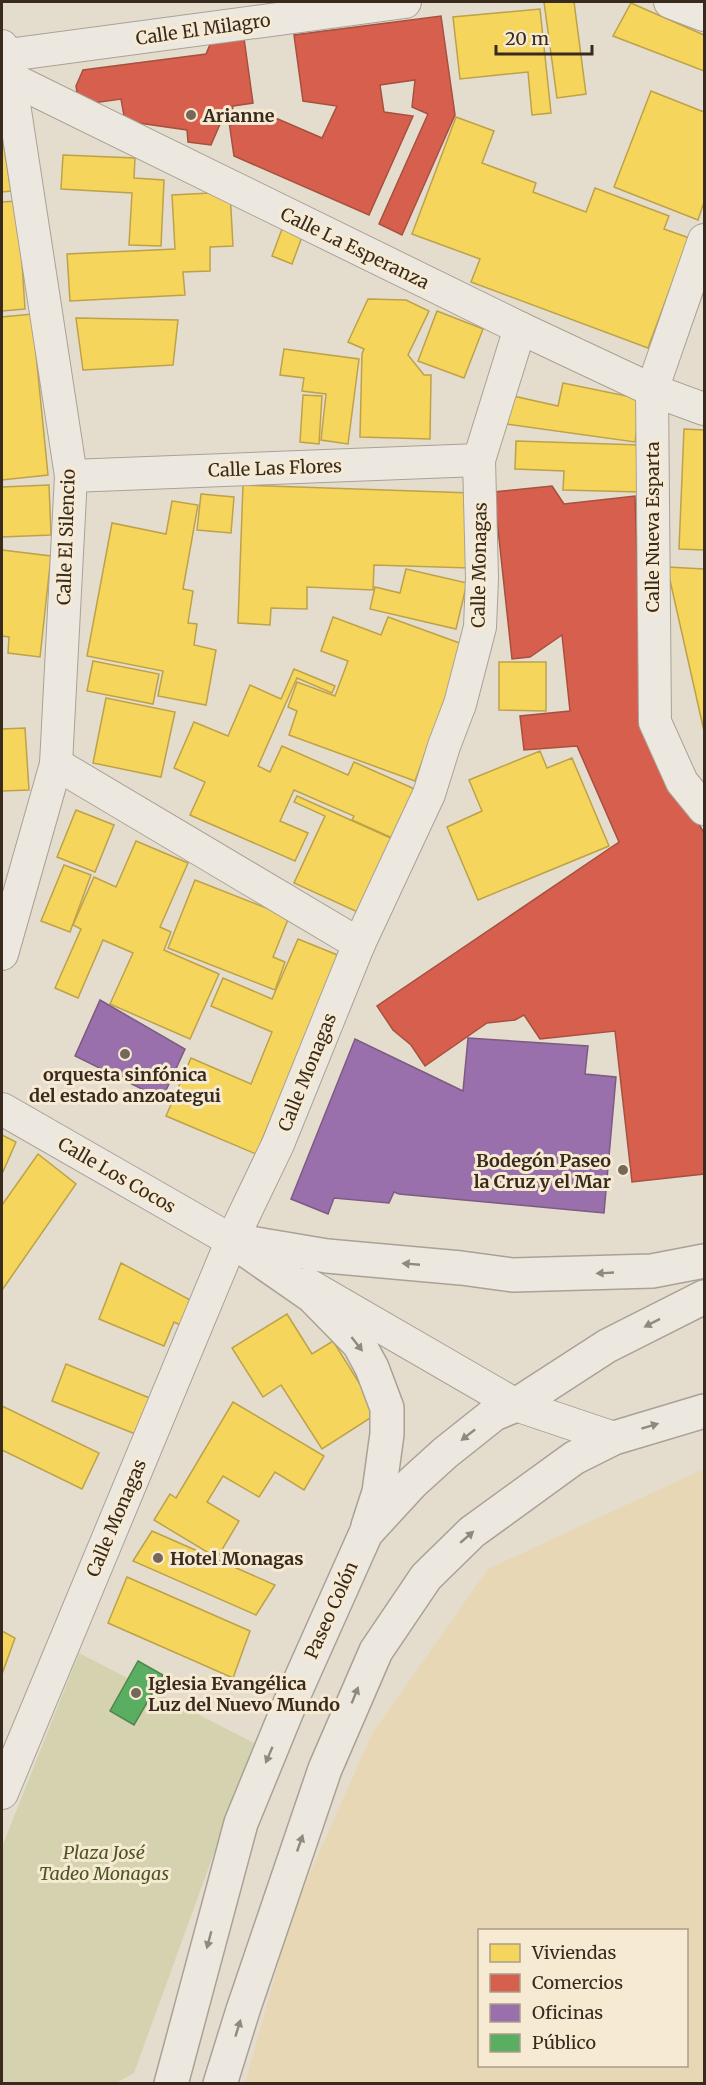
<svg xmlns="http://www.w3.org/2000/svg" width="706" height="2085" font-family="Merriweather,serif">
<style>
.green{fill:#d5d3af}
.sand{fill:#e7d7b4;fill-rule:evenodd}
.homes{fill:#f6d55c;stroke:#bda249;stroke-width:1.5}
.shops{fill:#d6604d;stroke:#a7503f;stroke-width:1.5}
.offices{fill:#9970ab;stroke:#7c5b81;stroke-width:1.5}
.public{fill:#5aae61;stroke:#50864d;stroke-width:1.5}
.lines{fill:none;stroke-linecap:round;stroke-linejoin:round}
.minor-casing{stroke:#aaa196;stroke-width:34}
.tertiary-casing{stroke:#aaa196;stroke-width:36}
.minor{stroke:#ece8df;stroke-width:32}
.tertiary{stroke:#ece8df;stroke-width:33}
.oneway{fill:#92897e}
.poi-dot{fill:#75685b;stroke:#f6ead3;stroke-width:2}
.labels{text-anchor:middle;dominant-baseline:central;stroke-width:6;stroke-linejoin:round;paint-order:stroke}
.street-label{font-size:18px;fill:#392a1e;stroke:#f6ead3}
.poi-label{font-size:18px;font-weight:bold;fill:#392a1e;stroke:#f6ead3;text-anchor:start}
.park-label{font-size:18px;font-style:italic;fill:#4b5525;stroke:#f6ead3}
</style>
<rect width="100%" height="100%" fill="#e4dccd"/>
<path class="green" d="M79,1653L254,1743L134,2073L116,2083H2V1847Z"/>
<path class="sand" d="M704,1469V2083L245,2084L293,1911L372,1734L488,1569ZM480,1930H686V2066H480Z"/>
<g class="homes">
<path d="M544,2H574L586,94L557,98Z"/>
<path d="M631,3L704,35V71L613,36Z"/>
<path d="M540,9L551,113L532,115L528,72L460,79L453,17Z"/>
<path d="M651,91L704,112V202L698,220L614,187Z"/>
<path d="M456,117L494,131L482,163L536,183L533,192L586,212L595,188L669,216L664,229L692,239L684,260L681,259L648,348L471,282L480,259L412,234Z"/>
<path d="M2,135L11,191L2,192Z"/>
<path d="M63,155L135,158L134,178L164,180L161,246L129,245L132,193L61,189Z"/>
<path d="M230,192L233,246L210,247V271L183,272L185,295L70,301L67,254L175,249L172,195Z"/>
<path d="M18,201L25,309L2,311V202Z"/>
<path d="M282,229L302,237L292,264L272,256Z"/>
<path d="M368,299L406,300L429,311L408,355L424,375H431L430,439L360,437L362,354L364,349L348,342Z"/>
<path d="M437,311L483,329L464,378L418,361Z"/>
<path d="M32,314L48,475L2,480V317Z"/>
<path d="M76,318L178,320L173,365L83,370Z"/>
<path d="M284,349L359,359L348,444L321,440L326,394L302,391L304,378L280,375Z"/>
<path d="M563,383L641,399L635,442L507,424L513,396L558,406Z"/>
<path d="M303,395L322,396L319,444L300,442Z"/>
<path d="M684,429L704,430V550L679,549Z"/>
<path d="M516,441L641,445L640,492L563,490L564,471L515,469Z"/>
<path d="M49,485L51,535L2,537V487Z"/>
<path d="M243,485L472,493L470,568L374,565L373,590L307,587V609L271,608L270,625L238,623Z"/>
<path d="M201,494L234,497L231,533L197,530Z"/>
<path d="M172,501L198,505L183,589L193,591L188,623L197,624L194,645L216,650L206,705L158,696L163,671L87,656L112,523L166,534Z"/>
<path d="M2,550L51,556L40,657L8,653L9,637L2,636Z"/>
<path d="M667,567L704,569V731Z"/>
<path d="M406,569L467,583L456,629L370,609L375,587L400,593Z"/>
<path d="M333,617L381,635L388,617L465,645L415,781L289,735L297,711L288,707L297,682L335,696L348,661L321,651Z"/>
<path d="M93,661L159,674L153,704L87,691Z"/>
<path d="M499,662H546V711L499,710Z"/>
<path d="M294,669L335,686L332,693L297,678L258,766L270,772L282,746L348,775L354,762L419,791L397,840L352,820L354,816L294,790L280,821L308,833L295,861L190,815L205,782L174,768L194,722L228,736L250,685L281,699Z"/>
<path d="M106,698L175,712L161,777L93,763Z"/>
<path d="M25,728L29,790L2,791V729Z"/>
<path d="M540,751L547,768L572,758L609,846L478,900L447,827L482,811L469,780Z"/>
<path d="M297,796L395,840L362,914L294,883L325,816L294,802Z"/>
<path d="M76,810L114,825L95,872L57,857Z"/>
<path d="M136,841L188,863L160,927L171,932L164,950L219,974L190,1039L110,1004L133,953L103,940L78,998L55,988L81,929L73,925L94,877L116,887Z"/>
<path d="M64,865L91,875L70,932L41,921Z"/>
<path d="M195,880L289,917L273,957L285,962L275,990L168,948Z"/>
<path d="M298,939L340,956L256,1154L166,1116L191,1058L251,1084L272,1032L211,1006L223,978L272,999Z"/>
<path d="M2,1135L16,1142L2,1174Z"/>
<path d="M38,1154L76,1184L2,1290V1205Z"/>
<path d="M121,1263L194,1302L182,1326L174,1322L164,1346L99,1319Z"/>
<path d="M287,1314L312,1354L333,1341L378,1413L322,1449L281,1385L263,1397L232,1348Z"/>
<path d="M66,1364L157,1401L143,1437L52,1401Z"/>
<path d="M233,1402L324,1456L304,1490L275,1472L259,1497L223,1476L207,1502L239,1521L217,1558L154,1520L170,1494L176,1498Z"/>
<path d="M2,1406L99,1453L82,1489L2,1450Z"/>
<path d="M152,1531L275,1585L256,1615L133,1561Z"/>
<path d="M127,1577L250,1631L233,1678L108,1623Z"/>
<path d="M2,1631L15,1638L2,1674Z"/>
</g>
<g class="shops">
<path d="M441,16L455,115L402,235L379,224L428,114L412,107L415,80L380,85L384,112L413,116L369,215L234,156L227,108L211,145L188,142L187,130L125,121L121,99L79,105L76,86L83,70L206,54L214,35L243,31L253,103L233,106L230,125L278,119L322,138L337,106L303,101L294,35Z"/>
<path d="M552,486L564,504L635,496L642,727L704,833V1174L632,1182L615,1031L540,1039L524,1015L515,1020L487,1023L425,1066L411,1045L393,1030L377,1006L619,842L577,746L524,750L520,716L570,711L562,635L530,657L512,659L494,492Z"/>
</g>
<g class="offices">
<path d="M100,1000L185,1049L162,1099L75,1056Z"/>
<path d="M468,1038L588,1046L585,1074L616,1077L604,1213L399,1194L394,1192L389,1203L334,1198L328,1214L291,1199L355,1039L463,1091Z"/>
</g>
<path class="public" d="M138,1661L163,1675L134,1725L110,1711Z"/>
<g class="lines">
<g class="minor-casing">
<g id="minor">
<path d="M670,2L704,15"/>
<path d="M2,46L10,78L71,476L56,764L2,954"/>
<path d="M2,56L405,2"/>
<path d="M10,78L520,328L652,390L704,409"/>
<path d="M704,240L652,390L655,722L682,782L704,809"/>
<path d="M71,476L479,460"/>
<path d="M56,764L359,944"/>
<path d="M2,1109L248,1250"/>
<path d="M307,1284L516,1405L614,1438"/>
<path d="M2,1793L232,1240L278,1144L359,944L429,794L444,746L460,704L480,627L482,578L479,460L520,328"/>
</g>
</g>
<g class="tertiary-casing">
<g id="tertiary">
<path d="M232,1240L327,1256L461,1268L513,1275L652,1271L704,1261"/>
<path d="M240,1246L312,1296L359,1344L372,1368L387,1408V1434L379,1492L368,1526"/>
<path d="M171,2084L241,1823L291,1701L366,1533L412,1483L445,1453L494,1414L516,1405L607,1346L704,1297"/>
<path d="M220,2084L243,2010L325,1769L376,1651L426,1577L472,1532L574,1458L614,1438L704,1411"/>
</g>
</g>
<use href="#minor" class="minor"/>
<use href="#tertiary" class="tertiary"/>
</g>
<defs><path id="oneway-solid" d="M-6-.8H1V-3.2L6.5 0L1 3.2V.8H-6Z" transform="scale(1.5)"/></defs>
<g class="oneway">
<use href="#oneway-solid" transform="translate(411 1264) rotate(-175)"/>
<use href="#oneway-solid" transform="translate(605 1273) rotate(177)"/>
<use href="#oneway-solid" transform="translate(652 1323) rotate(153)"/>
<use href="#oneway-solid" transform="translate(357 1344) rotate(52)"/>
<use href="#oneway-solid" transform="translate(650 1426) rotate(-17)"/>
<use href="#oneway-solid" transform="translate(468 1435) rotate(142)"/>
<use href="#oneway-solid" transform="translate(467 1537) rotate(-41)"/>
<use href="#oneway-solid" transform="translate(355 1695) rotate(-68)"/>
<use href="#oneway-solid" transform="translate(269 1755) rotate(113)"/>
<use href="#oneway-solid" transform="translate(300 1843) rotate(-71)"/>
<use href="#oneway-solid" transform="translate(209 1940) rotate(105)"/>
<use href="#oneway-solid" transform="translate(238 2028) rotate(-73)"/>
</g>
<g class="poi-dot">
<circle cx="191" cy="115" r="6"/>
<circle cx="125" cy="1054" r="6"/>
<circle cx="623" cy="1170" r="6"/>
<circle cx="158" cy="1558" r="6"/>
<circle cx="136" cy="1693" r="6"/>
</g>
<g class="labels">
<g class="street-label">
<text transform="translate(203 29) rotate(-8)">Calle El Milagro</text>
<text transform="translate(355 248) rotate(26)">Calle La Esperanza</text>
<text transform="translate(275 468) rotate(-2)">Calle Las Flores</text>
<text transform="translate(652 527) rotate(-90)">Calle Nueva Esparta</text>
<text transform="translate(66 537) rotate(-88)">Calle El Silencio</text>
<text transform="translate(479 565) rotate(-89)">Calle Monagas</text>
<text transform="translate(307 1072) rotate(-68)">Calle Monagas</text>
<text transform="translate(117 1175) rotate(30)">Calle Los Cocos</text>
<text transform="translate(116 1518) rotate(-67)">Calle Monagas</text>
<text transform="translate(331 1610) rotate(-66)">Paseo Colón</text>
</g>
<g class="poi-label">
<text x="203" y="115">Arianne</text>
<text x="125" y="1074" text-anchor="middle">orquesta sinfónica<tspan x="125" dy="21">del estado anzoategui</tspan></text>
<text x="611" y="1160" text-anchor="end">Bodegón Paseo<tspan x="611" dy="21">la Cruz y el Mar</tspan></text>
<text x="170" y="1558">Hotel Monagas</text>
<text x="148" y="1683">Iglesia Evangélica<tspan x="148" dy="21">Luz del Nuevo Mundo</tspan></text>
</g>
<g class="park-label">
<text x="104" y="1852">Plaza José<tspan x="104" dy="21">Tadeo Monagas</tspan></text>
</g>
</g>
<rect width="706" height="2085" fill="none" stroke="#392a1e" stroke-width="6"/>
<rect x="478" y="1929" width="210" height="138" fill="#f6ead3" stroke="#aa9d8b" stroke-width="1.5"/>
<rect x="490" y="1944" width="30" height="18" fill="#f6d55c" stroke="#aa9d8b" stroke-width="1.5"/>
<text x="532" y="1959" font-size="18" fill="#392a1e">Viviendas</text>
<rect x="490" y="1974" width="30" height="18" fill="#d6604d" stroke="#aa9d8b" stroke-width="1.5"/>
<text x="532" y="1989" font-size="18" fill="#392a1e">Comercios</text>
<rect x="490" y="2004" width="30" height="18" fill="#9970ab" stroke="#aa9d8b" stroke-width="1.5"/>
<text x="532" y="2019" font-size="18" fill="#392a1e">Oficinas</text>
<rect x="490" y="2034" width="30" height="18" fill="#5aae61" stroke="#aa9d8b" stroke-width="1.5"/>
<text x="532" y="2049" font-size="18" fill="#392a1e">Público</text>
<path d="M496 45v9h96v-9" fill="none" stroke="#392a1e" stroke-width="3"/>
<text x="505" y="45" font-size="18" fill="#392a1e" stroke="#f6ead3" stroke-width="4.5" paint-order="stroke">20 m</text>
</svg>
